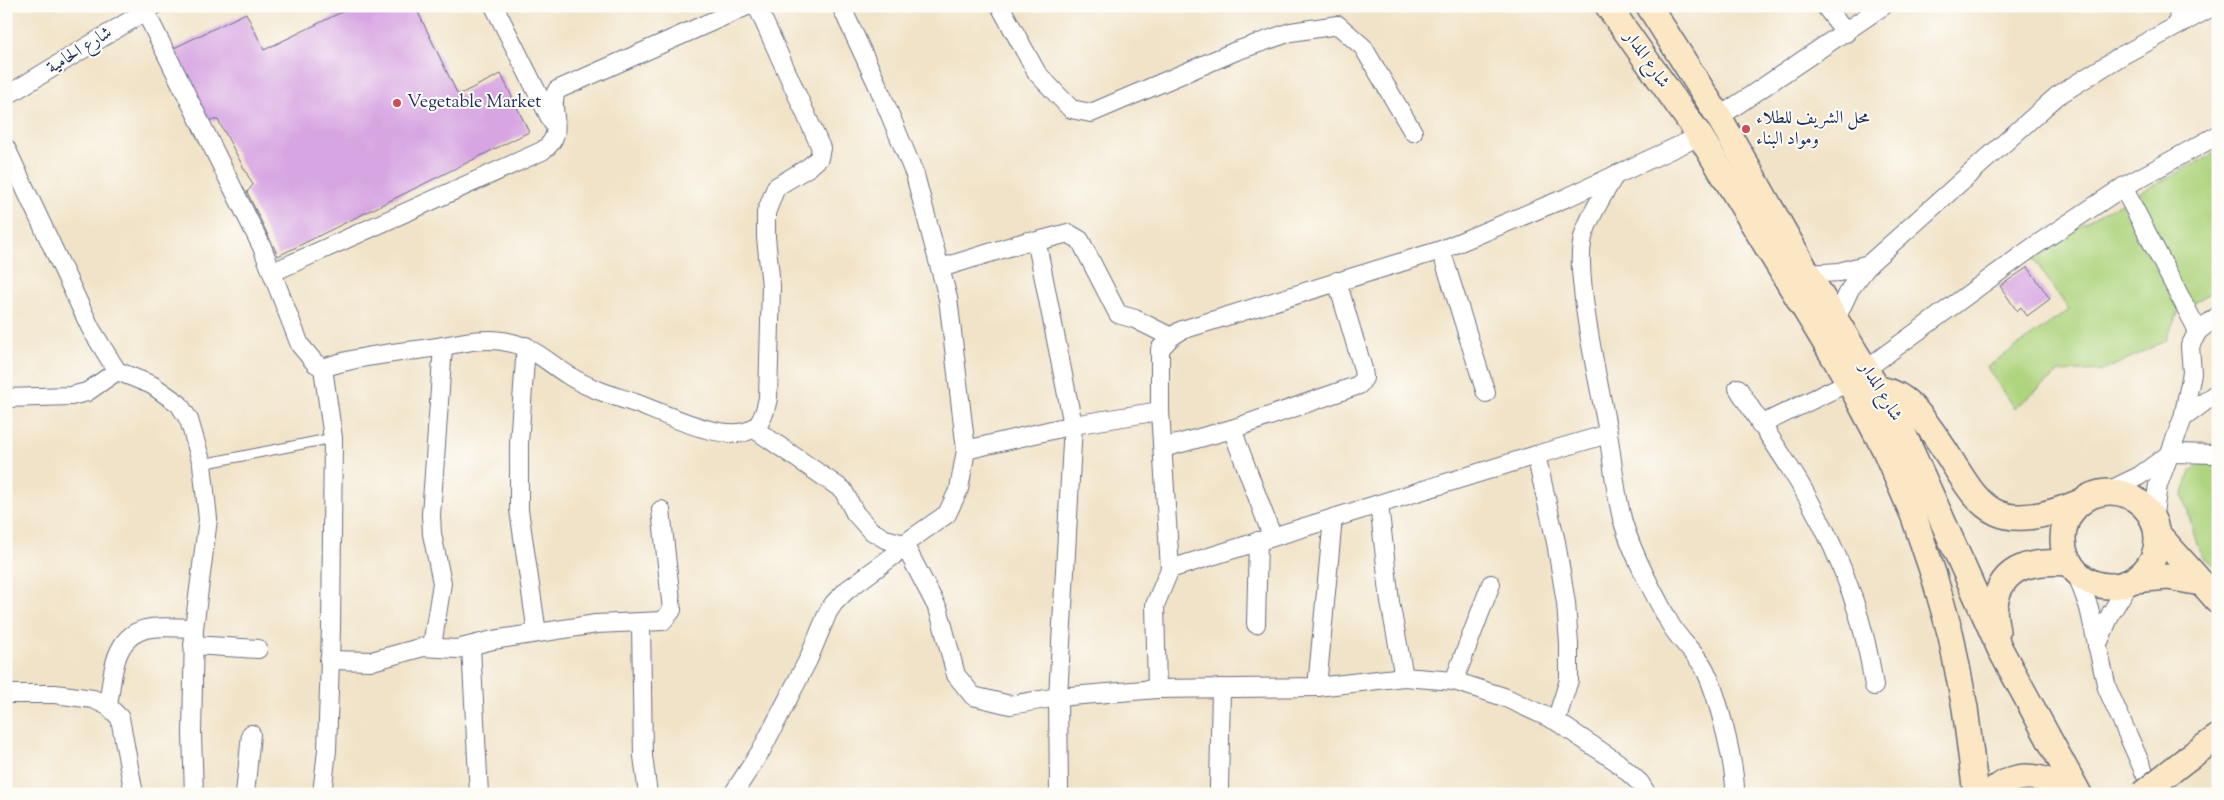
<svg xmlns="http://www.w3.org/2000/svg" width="2224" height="800" font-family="'Sorts Mill Goudy',Amiri,serif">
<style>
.green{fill:#afd47e;stroke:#65826e}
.building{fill:#d7a5e2}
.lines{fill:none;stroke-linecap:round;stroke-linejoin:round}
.lane-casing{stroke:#666e83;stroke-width:11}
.street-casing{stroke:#666e83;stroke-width:20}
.secondary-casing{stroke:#666e83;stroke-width:28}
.lane{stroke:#fff;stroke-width:9}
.street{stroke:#fff;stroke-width:18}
.secondary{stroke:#fbe7c3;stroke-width:25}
.secondary-bridge-casing{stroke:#666e83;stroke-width:28;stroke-linecap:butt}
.secondary-bridge{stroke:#fbe7c3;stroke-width:25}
.poi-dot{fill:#d1495b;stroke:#fdfcf7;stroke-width:2}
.labels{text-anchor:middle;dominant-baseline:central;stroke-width:4;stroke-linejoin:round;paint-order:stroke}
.street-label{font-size:18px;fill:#1b2f5e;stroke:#fdfcf7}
.poi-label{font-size:18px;fill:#1b2f5e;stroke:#fdfcf7;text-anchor:start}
</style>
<rect width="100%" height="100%" fill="#fdfcf7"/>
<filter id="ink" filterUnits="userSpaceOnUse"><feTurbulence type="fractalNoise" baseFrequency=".02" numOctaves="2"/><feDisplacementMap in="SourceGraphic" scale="10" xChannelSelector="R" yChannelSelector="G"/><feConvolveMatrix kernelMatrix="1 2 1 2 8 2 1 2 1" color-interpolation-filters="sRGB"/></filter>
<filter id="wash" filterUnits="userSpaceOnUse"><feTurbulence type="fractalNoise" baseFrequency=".0096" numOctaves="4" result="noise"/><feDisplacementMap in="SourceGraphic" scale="20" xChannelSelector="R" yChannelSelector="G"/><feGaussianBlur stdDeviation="1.12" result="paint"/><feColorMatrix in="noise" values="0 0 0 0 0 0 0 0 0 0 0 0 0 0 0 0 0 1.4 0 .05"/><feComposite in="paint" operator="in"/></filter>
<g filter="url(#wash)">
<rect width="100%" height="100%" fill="#f1e3c7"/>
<g class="green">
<path d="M2218,151V290L2180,309L2165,341L2105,370L2059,372L2014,409L1987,367L2069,310L2029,252Z"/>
<path d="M2204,463H2218V567L2205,559L2198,547L2183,495L2190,471Z"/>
</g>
<g id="blocks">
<g class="building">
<path d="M354,6H415L458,95L501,74L529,132L278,256L247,192L253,185L218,120H207L172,49L246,13L264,50Z"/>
<path d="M2028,267L2050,299L2027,316L2021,307L2017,311L2000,286Z"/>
</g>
</g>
</g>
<g filter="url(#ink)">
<use href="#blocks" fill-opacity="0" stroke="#666e83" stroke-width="1"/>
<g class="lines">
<g class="lane-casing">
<path id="lane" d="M202,464L333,438"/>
</g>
<g class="street-casing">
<g id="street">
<path d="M494,6L552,122"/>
<path d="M1000,6L1037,73L1071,109L1091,113L1236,51L1291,32L1338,25L1363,47L1413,132"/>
<path d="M1825,6L1846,33"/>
<path d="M145,11L262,247L300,345L315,363L323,368C357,356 395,353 431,348C454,345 479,337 502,341C532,345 544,360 568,375C589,389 612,395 635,403C661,412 728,446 754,428C763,422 766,408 768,398L771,286L766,237V213L776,187L809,167L819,158L821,148L757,6"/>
<path d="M2178,25L2179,6"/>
<path d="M6,96L154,6"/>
<path d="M1719,117L1883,6"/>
<path d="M6,148L91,329L117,371L152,385L179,404L189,420L202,464L208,519L194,628L192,734L194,794"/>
<path d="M1615,175C1605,192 1584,224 1582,243C1579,261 1582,281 1584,299C1589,344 1600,388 1608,433C1613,463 1615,493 1623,522C1633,555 1651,588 1667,618C1675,636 1690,648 1701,663C1716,684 1736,768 1735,794"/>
<path d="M2123,187L2198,331"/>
<path d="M1034,242L1068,233L1080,240L1118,314L1135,319L1171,337"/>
<path d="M1441,250L1486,393"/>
<path d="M941,268L1028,241L1034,242L1038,249L1073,425L1058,697L1059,794"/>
<path d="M273,272L542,151C569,133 546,110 557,90L747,6"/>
<path d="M1808,274L1839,272L1869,264"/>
<path d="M1836,319L1850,289L1870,263L2057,96L2121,56L2214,6"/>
<path d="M526,346L519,443V510L537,633"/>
<path d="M1866,369L2033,247L2123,187L2218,135"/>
<path d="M1738,388C1761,426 1788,461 1809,500C1841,557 1865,621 1874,686"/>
<path d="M6,398L71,396L87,392L117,371"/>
<path d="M2183,418L2218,392"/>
<path d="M1760,425L1849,382"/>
<path d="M753,428L843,490L855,513L870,530L885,539L904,544L939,611L956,675L973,696L1010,705L1058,697L1157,689L1317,687L1404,677L1454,681L1504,697L1556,721L1617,762L1640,783L1647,794"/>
<path d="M1232,429L1272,536"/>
<path d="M1163,448L1232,429L1359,385L1364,378L1363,369L1337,281"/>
<path d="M966,450L1073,425L1160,411"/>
<path d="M2170,453L2218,454"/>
<path d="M2104,493L2139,476L2168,455"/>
<path d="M1379,504L1390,602L1404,677"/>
<path d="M2153,520L2158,485L2183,418L2192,373L2190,346L2198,331L2218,316"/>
<path d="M1170,569L1160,411V349L1171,337L1182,330L1441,250L1568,197L1700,136"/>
<path d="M2076,572L2089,608L2107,688L2154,794"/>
<path d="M641,623L643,756L648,794"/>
<path d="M1256,624L1258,541"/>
<path d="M193,645L258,649"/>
<path d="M432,646L442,583L432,534L431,515L443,346"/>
<path d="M2097,646L2111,613L2130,582"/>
<path d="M471,647L479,794"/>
<path d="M329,660L372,661L423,647L457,649L493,640L596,624L663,621L672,610L661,510"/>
<path d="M1454,681L1491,584"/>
<path d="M1317,687L1333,518"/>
<path d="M1157,689L1155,605L1170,569L1536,455"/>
<path d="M6,694H55L93,699L108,706L120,718L134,794"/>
<path d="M108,706C113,676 112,633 151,628C164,626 180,628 194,628"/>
<path d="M1556,721L1569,680V644L1566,603L1556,542L1536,455L1608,434"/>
<path d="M1219,788L1221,688"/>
<path d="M245,794L251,734"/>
<path d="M322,794L327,750L331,629L333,438L323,368"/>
<path d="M733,794L762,749L808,660L828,612L834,603L847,590L893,556L904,544L947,514L959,489L966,450L948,298L915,175L878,86L841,6"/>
</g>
</g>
<g class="secondary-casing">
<g id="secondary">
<path d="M1608,6L1700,136L1849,382L1884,448L1914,517L1934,576L1951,636L1965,708L1976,794"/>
<path d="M1649,6L1719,117L1808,274L1900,426L2000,649L2079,794"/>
<path d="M1879,389C1899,392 1910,403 1922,418C1978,488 1973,547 2083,501"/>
<circle cx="2110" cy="539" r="47"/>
<path d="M2157,533L2218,601"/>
<path d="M2134,580L2168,577L2201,583"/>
<path d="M1997,632C1996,623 1993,613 1995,605C2001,563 2036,561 2070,563"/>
<path d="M2188,758L2218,737"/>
<path d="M1991,794C2011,771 2046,772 2066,794"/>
</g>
</g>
<use href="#lane" class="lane"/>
<use href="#street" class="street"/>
<use href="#secondary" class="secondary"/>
<g class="secondary-bridge-casing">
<path id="secondary-bridge" d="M2142,794L2188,758"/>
</g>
<use href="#secondary-bridge" class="secondary-bridge"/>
</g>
</g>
<g class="poi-dot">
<circle cx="397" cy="103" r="5"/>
<circle cx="1746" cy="129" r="5"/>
</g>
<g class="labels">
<g class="street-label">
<text transform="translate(80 51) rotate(-32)">شارع الحامية</text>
<text transform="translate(1646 60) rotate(55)">شارع المدار</text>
<text transform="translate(1880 392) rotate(59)">شارع المدار</text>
</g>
<g class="poi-label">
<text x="407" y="103">Vegetable Market</text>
<text x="1756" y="119">محل الشريف للطلاء<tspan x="1756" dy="21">ومواد البناء</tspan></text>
</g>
</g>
<rect width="2224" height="800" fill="none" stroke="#fdfcf7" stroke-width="25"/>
</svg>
